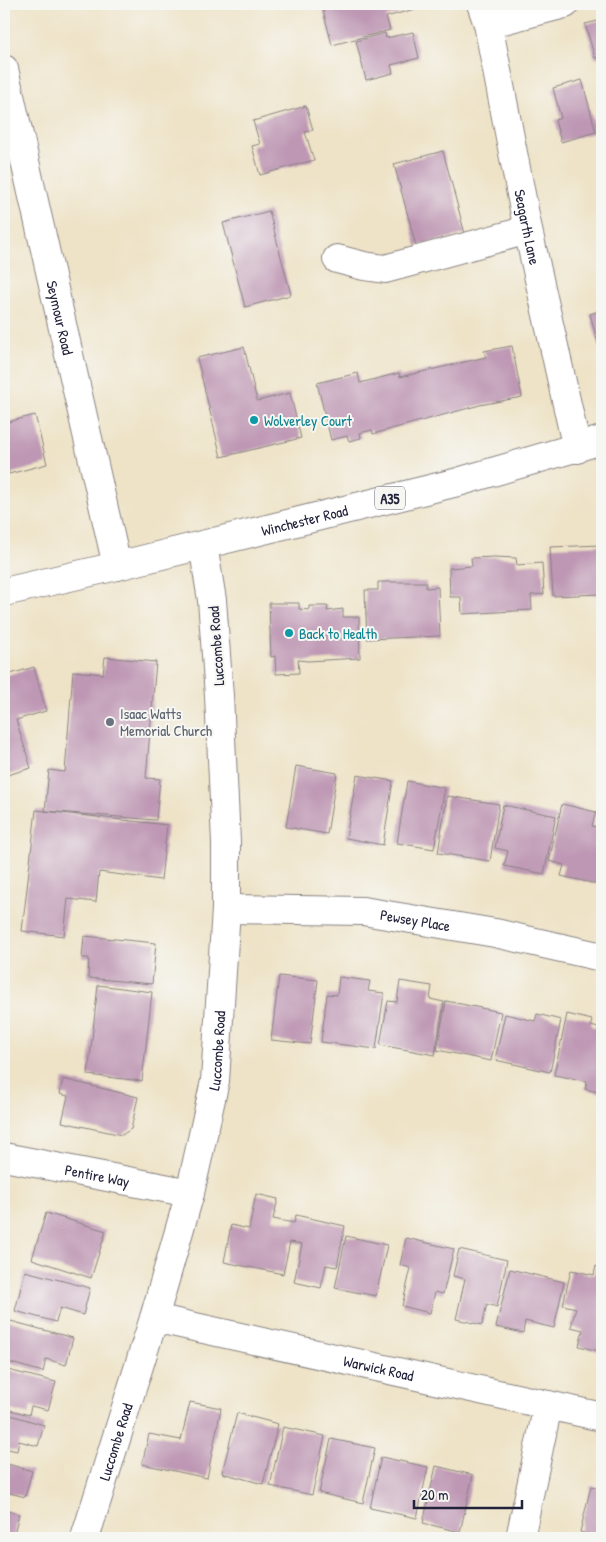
<svg xmlns="http://www.w3.org/2000/svg" width="606" height="1542" font-family="'Patrick Hand',sans-serif">
<style>
.building{fill:#be97b4}
.lines{fill:none;stroke-linecap:round;stroke-linejoin:round}
.minor-casing{stroke:#888281;stroke-width:30}
.major-casing{stroke:#888281;stroke-width:30}
.minor{stroke:#fff;stroke-width:28}
.major{stroke:#fff;stroke-width:28}
.culture-dot{fill:#0f9aa8;stroke:#f6f6f2;stroke-width:2}
.worship-dot{fill:#6b7280;stroke:#f6f6f2;stroke-width:2}
.labels{text-anchor:middle;dominant-baseline:central;stroke-width:4;stroke-linejoin:round;paint-order:stroke}
.shield{fill:#f6f6f2;stroke:#626272;stroke-width:1}
.shield-label{font-size:14px;font-weight:bold;fill:#22223b}
.street-label{font-size:15px;fill:#22223b;stroke:#f6f6f2}
.culture-label{font-size:15px;fill:#0d838f;stroke:#f6f6f2;text-anchor:start}
.worship-label{font-size:15px;fill:#5b616d;stroke:#f6f6f2;text-anchor:start}
</style>
<rect width="100%" height="100%" fill="#f6f6f2"/>
<filter id="ink" filterUnits="userSpaceOnUse"><feTurbulence type="fractalNoise" baseFrequency=".02" numOctaves="2"/><feDisplacementMap in="SourceGraphic" scale="10" xChannelSelector="R" yChannelSelector="G"/><feConvolveMatrix kernelMatrix="1 2 1 2 8 2 1 2 1" color-interpolation-filters="sRGB"/></filter>
<filter id="wash" filterUnits="userSpaceOnUse"><feTurbulence type="fractalNoise" baseFrequency=".0096" numOctaves="4" result="noise"/><feDisplacementMap in="SourceGraphic" scale="20" xChannelSelector="R" yChannelSelector="G"/><feGaussianBlur stdDeviation="1.12" result="paint"/><feColorMatrix in="noise" values="0 0 0 0 0 0 0 0 0 0 0 0 0 0 0 0 0 1.4 0 .05"/><feComposite in="paint" operator="in"/></filter>
<g filter="url(#wash)">
<rect width="100%" height="100%" fill="#eee3c7"/>
<g id="blocks">
<g class="building">
<path d="M332,4H433L386,17L390,30L332,45L322,6Z"/>
<path d="M602,20V57L595,58L585,24Z"/>
<path d="M413,32L419,58L391,65L393,73L366,80L356,41L385,33L386,38Z"/>
<path d="M582,80L596,132L561,142L555,120L561,118L553,88Z"/>
<path d="M306,106L313,130L305,132L314,160L260,175L252,146L260,144L253,121Z"/>
<path d="M443,151L465,234L416,246L394,164Z"/>
<path d="M269,211L291,295L245,307L223,223Z"/>
<path d="M602,310V358L590,314Z"/>
<path d="M512,346L522,397L480,405L373,434L372,430L360,433L361,438L349,441L347,436L331,440L317,383L358,373L360,383L399,373L400,377L486,357L484,351Z"/>
<path d="M244,347L257,401L290,393L301,438L221,457L197,358Z"/>
<path d="M35,415L47,464L9,474L4,451V423Z"/>
<path d="M602,545V594L553,596L550,547Z"/>
<path d="M494,557L516,558L517,565L542,563L544,594L531,595L532,610L462,614L461,597H450L449,568L472,566L471,558Z"/>
<path d="M378,582H426V588L438,587L440,636L367,639L365,590H378Z"/>
<path d="M269,603H299V609L309,610V606H328L327,611L343,609V617H359L360,658L308,661L298,660L299,673L276,674L275,656L271,657Z"/>
<path d="M105,657L156,662L146,778L160,779L156,820L45,811L49,770L65,772L73,671L103,674Z"/>
<path d="M34,667L46,711L16,720L31,768L4,776V676Z"/>
<path d="M296,766L337,773L327,834L286,827Z"/>
<path d="M357,775L393,781L383,845L346,838Z"/>
<path d="M407,781L445,788L434,849L397,843Z"/>
<path d="M447,796L499,804L490,861L438,853Z"/>
<path d="M562,804L596,812L592,826L602,828V862L597,884L561,876L564,865L549,861Z"/>
<path d="M503,805L556,816L544,874L504,866L508,851L495,848Z"/>
<path d="M36,810L167,825L161,880L99,872L96,902L68,899L64,936L22,931Z"/>
<path d="M84,936L156,943L152,984L88,978L89,958H82Z"/>
<path d="M279,976L318,980L310,1044L271,1040Z"/>
<path d="M339,977L370,981L368,991L384,993L376,1049L321,1042L327,994L337,995Z"/>
<path d="M400,981L432,986L430,999L444,1002L435,1055L380,1045L388,1001L397,1002Z"/>
<path d="M98,985L152,992L142,1081L88,1075Z"/>
<path d="M446,1001L501,1012L491,1061L437,1050Z"/>
<path d="M505,1014L535,1021L537,1014L561,1020L550,1072L495,1060Z"/>
<path d="M567,1014L592,1020L591,1026L602,1029V1093L585,1089L587,1081L554,1075Z"/>
<path d="M63,1079L138,1097L131,1129L122,1135L62,1122L68,1096L60,1094Z"/>
<path d="M256,1194L278,1199L273,1219L294,1223L296,1215L345,1226L337,1267L326,1265L321,1288L294,1282L302,1244L290,1242L283,1274L224,1262L231,1225L249,1229Z"/>
<path d="M46,1213L106,1231L91,1278L32,1259Z"/>
<path d="M346,1236L387,1245L376,1296L335,1288Z"/>
<path d="M406,1238L454,1249L443,1294L435,1292L430,1313L402,1306L411,1268L400,1265Z"/>
<path d="M459,1249L507,1260L497,1307L487,1304L482,1325L456,1319L465,1279L453,1276Z"/>
<path d="M596,1266L602,1268V1352L579,1346L583,1330L571,1327L576,1308L563,1305L571,1270L594,1275Z"/>
<path d="M510,1269L564,1282L554,1328L525,1321L523,1333L496,1327Z"/>
<path d="M25,1271L90,1288L83,1315L60,1308L56,1322L15,1311Z"/>
<path d="M7,1320L73,1338L66,1365L46,1359L43,1372L4,1361V1332Z"/>
<path d="M4,1369L56,1382L48,1410L31,1406L29,1415L4,1408Z"/>
<path d="M190,1402L221,1408L207,1478L142,1464L149,1434L181,1440Z"/>
<path d="M4,1413L44,1425L38,1446L19,1441L17,1451L4,1448Z"/>
<path d="M237,1413L278,1424L263,1484L222,1473Z"/>
<path d="M283,1427L325,1436L312,1495L270,1486Z"/>
<path d="M331,1439L375,1448L363,1503L319,1493Z"/>
<path d="M381,1457L428,1467L417,1518L370,1508Z"/>
<path d="M4,1463L32,1471L25,1497L6,1492L4,1497Z"/>
<path d="M436,1466L473,1475L460,1532L423,1523Z"/>
<path d="M591,1486L602,1488V1538L580,1532Z"/>
<path d="M4,1510L19,1514L13,1538L8,1537V1538H4Z"/>
</g>
</g>
</g>
<g filter="url(#ink)">
<use href="#blocks" fill-opacity="0" stroke="#888281" stroke-width="1"/>
<g class="lines">
<g class="minor-casing">
<g id="minor">
<path id="s1" d="M481,4L488,24L528,230L577,449"/>
<path d="M488,24L565,4"/>
<path id="s2" d="M4,69L117,566"/>
<path d="M337,259L364,266L385,269L528,230"/>
<path id="s3" d="M226,909L363,911L495,933L602,957"/>
<path id="s4" d="M4,1157L190,1193"/>
<path id="s5" d="M154,1318L602,1417"/>
<path id="s6" d="M85,1538L154,1318L190,1193L215,1081L226,909V842L219,696L212,600L203,545"/>
<path d="M520,1538L548,1405"/>
</g>
</g>
<g class="major-casing">
<g id="major">
<path id="s7" d="M4,592L117,566L458,482L602,440"/>
</g>
</g>
<use href="#minor" class="minor"/>
<use href="#major" class="major"/>
</g>
</g>
<g class="culture-dot">
<circle cx="254" cy="420" r="5"/>
<circle cx="289" cy="633" r="5"/>
</g>
<circle class="worship-dot" cx="110" cy="722" r="5"/>
<g class="labels">
<rect class="shield" x="375" y="486.5" width="30" height="23" rx="4"/>
<g class="shield-label">
<text x="390" y="498">A35</text>
</g>
<g class="street-label">
<text stroke="none"><textPath href="#s1" startOffset="228">Seagarth Lane</textPath></text>
<text stroke="none"><textPath href="#s2" startOffset="255">Seymour Road</textPath></text>
<text stroke="none"><textPath href="#s7" startOffset="309">Winchester Road</textPath></text>
<text transform="translate(216 646) rotate(-94)">Luccombe Road</text>
<text stroke="none"><textPath href="#s3" startOffset="190">Pewsey Place</textPath></text>
<text stroke="none"><textPath href="#s6" startOffset="506">Luccombe Road</textPath></text>
<text stroke="none"><textPath href="#s4" startOffset="95">Pentire Way</textPath></text>
<text stroke="none"><textPath href="#s5" startOffset="230">Warwick Road</textPath></text>
<text stroke="none"><textPath href="#s6" startOffset="101">Luccombe Road</textPath></text>
</g>
<g class="culture-label">
<text x="264" y="420">Wolverley Court</text>
<text x="299" y="633">Back to Health</text>
</g>
<g class="worship-label">
<text x="120" y="713">Isaac Watts<tspan x="120" dy="17">Memorial Church</tspan></text>
</g>
</g>
<rect width="606" height="1542" fill="none" stroke="#f6f6f2" stroke-width="20"/>
<path d="M414 1500v8h108v-8" fill="none" stroke="#22223b" stroke-width="2.5"/>
<text x="421" y="1500" font-size="15" fill="#22223b" stroke="#f6f6f2" stroke-width="4" paint-order="stroke">20 m</text>
</svg>
